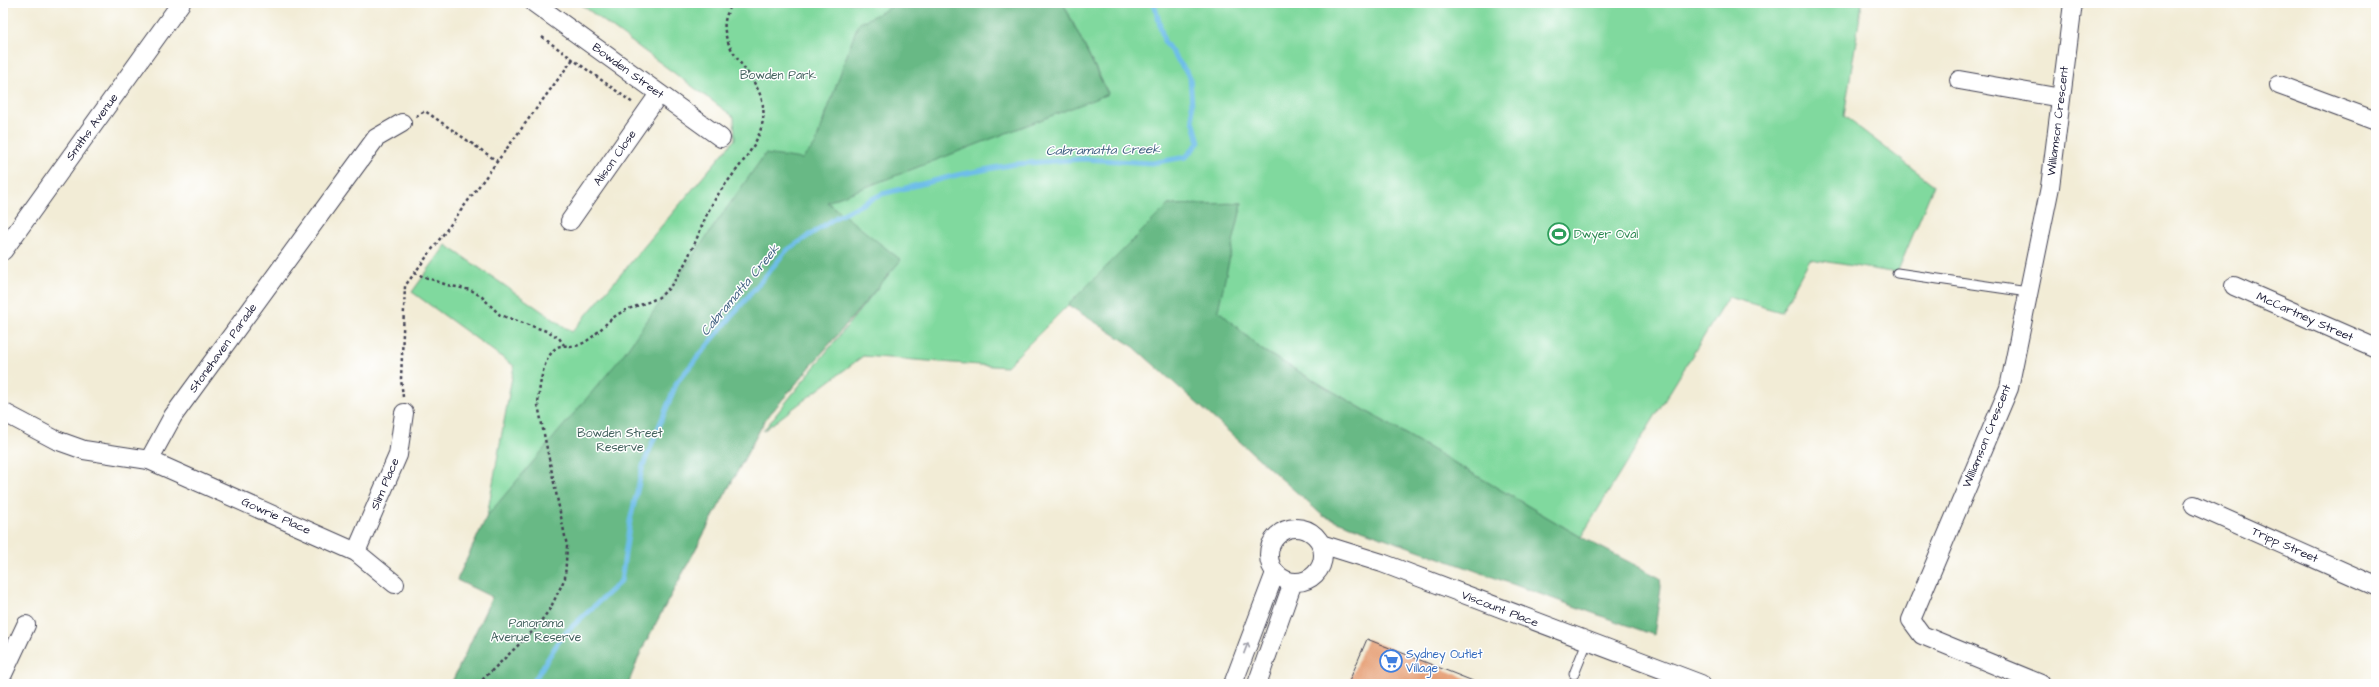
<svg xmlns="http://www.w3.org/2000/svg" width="2379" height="687" font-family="'Architects Daughter',sans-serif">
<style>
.green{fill:#80d99e;stroke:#517e6c}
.forest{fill:#68b985;stroke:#456e60}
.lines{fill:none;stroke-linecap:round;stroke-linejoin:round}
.stream{stroke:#6ebee9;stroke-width:5}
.building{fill:#e6a077}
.lane-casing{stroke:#414052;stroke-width:11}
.street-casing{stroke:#414052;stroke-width:20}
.path{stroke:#414052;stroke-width:2.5;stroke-dasharray:3 3;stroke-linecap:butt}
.lane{stroke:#fff;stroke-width:9}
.street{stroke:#fff;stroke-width:18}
.oneway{stroke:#9c9ca7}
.labels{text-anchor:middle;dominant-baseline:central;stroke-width:3;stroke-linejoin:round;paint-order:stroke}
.street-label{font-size:12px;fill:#22223b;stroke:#fff}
.park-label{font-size:12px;fill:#43625e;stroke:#fff}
.leisure-label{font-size:12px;fill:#27864d;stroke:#fff;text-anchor:start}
.shop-label{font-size:12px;fill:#366cbe;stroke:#fff;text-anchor:start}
.water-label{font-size:13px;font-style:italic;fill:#406081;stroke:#fff}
</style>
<rect width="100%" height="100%" fill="#fff"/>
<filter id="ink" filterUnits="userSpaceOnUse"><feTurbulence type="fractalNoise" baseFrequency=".025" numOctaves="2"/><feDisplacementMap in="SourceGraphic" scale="8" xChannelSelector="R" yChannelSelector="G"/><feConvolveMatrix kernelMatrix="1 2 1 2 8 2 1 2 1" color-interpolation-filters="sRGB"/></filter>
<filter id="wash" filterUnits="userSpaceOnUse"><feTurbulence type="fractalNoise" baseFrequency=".012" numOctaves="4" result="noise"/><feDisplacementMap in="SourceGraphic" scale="16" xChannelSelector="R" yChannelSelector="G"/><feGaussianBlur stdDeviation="0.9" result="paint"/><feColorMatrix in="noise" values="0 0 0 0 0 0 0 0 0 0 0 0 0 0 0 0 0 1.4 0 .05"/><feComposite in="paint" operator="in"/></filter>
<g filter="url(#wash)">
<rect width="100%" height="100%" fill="#f2ecd6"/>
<path class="green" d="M579,3H953L826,112L815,145L803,159L826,202L1108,93L1063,3H1862L1844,116L1934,185L1897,273L1810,259L1781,312L1728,297L1581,537L1262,350L1217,310L1242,203L1168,205L1006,367L863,356L763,431L887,276L765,420L642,649L628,684H451L492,597L457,580L487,516L514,366L412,292L446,245L572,332L735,139L734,117Z"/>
<g class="forest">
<path d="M899,3H1063L1108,94L827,202L901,260L765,420L642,649L628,684H451L492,597L457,580L487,516L620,359L765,154L802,159L815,145L858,24Z"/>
<path d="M1242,203L1218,310L1262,350L1581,537L1660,578L1661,587L1654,635L1323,516L1134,347L1068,305L1168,205Z"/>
</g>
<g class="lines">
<path class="stream" d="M532,684L562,636L621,581L630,521L643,466L677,382L786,251L835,218L882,194L957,175L1015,164L1083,159L1152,163L1186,157L1199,142L1193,120L1190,77L1164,41L1154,3"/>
</g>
<g id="blocks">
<path class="building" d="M1367,639L1478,683V684H1348Z"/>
</g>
</g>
<g filter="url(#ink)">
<use href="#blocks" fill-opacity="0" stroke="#414052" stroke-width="1"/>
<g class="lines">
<g class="lane-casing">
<g id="lane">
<path d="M1897,273L2028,292"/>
<path d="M1574,674L1587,642"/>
</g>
</g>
<g class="street-casing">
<g id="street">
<path d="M534,3L721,138"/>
<path d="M1959,80L2061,98"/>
<path d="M2279,85L2376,121"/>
<path d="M570,221L659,94"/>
<path d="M3,251L181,3"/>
<path d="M2234,286L2376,348"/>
<path d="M3,412L56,440L84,450L149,460L173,416L376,138L402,123"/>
<path d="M149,460L356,552L395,584"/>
<path d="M2194,505L2376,586"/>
<circle cx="1296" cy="555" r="27"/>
<path d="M1321,544L1382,563L1701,684"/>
<path d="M356,552L398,455L404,413"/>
<path d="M3,674L26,625"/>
<path d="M1233,684L1275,573"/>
<path d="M1257,684L1293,582"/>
<path d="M2041,684L1922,635L1911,620L2009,388L2050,187L2073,3"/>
</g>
</g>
<g class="path">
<path d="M542,37L633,103"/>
<path d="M416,116L425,111L497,161"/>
<path d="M414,273L447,285L471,290L482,297L500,315L549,332L559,338L564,345"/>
<path d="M403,397L401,379L405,286L573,59"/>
<path d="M478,684L534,630L550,609L565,578L567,546L538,405C539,389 542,359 556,348C563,343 572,348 579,345C594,339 602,326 614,317C627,307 645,305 659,297C673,287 683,268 690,253C699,236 704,217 714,201C731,172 768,142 763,106C759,70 704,43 733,3"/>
</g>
<use href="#lane" class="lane"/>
<use href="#street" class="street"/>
</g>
<defs><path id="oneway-shaft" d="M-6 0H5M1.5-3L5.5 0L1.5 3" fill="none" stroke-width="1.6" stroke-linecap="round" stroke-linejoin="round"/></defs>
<use class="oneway" href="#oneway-shaft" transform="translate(1246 648) rotate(-69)"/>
</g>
<defs>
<g id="stadium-ring" transform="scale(1.15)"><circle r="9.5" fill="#fff" stroke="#2e9e5b" stroke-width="1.5"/><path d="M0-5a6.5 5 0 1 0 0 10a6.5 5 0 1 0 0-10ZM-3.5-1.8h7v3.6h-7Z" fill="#2e9e5b"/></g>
<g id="supermarket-ring" transform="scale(1.15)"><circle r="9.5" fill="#fff" stroke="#3f7fe0" stroke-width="1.5"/><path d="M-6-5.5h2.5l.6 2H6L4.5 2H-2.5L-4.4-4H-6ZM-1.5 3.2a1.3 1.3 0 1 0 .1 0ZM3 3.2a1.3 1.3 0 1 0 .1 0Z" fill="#3f7fe0"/></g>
</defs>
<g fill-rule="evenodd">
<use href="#stadium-ring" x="1559" y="234"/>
<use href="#supermarket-ring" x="1391" y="661"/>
</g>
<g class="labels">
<g class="street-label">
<text transform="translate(628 71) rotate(36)">Bowden Street</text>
<text transform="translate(2058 121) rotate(-83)">Williamson Crescent</text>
<text transform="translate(92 127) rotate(-54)">Smiths Avenue</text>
<text transform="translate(615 158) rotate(-55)">Alison Close</text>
<text transform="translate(2305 317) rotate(24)">McCartney Street</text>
<text transform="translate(223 348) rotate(-54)">Stonehaven Parade</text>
<text transform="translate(1987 436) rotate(-68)">Williamson Crescent</text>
<text transform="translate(385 484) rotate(-67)">Slim Place</text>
<text transform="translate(276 516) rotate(24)">Gowrie Place</text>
<text transform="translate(2285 545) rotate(24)">Tripp Street</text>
<text transform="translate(1500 609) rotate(21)">Viscount Place</text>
</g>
<g class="park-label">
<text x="778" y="75">Bowden Park</text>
<text x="620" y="433">Bowden Street<tspan x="620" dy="14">Reserve</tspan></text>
<text x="536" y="623">Panorama<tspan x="536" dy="14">Avenue Reserve</tspan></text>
</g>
<g class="leisure-label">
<text x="1574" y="234">Dwyer Oval</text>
</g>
<g class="shop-label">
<text x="1406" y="654">Sydney Outlet<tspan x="1406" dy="14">Village</tspan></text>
</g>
<g class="water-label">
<text transform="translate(1103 150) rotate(-1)">Cabramatta Creek</text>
<text transform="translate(740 290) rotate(-50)">Cabramatta Creek</text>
</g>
</g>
<rect width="2379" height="687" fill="none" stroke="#fff" stroke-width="16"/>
</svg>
